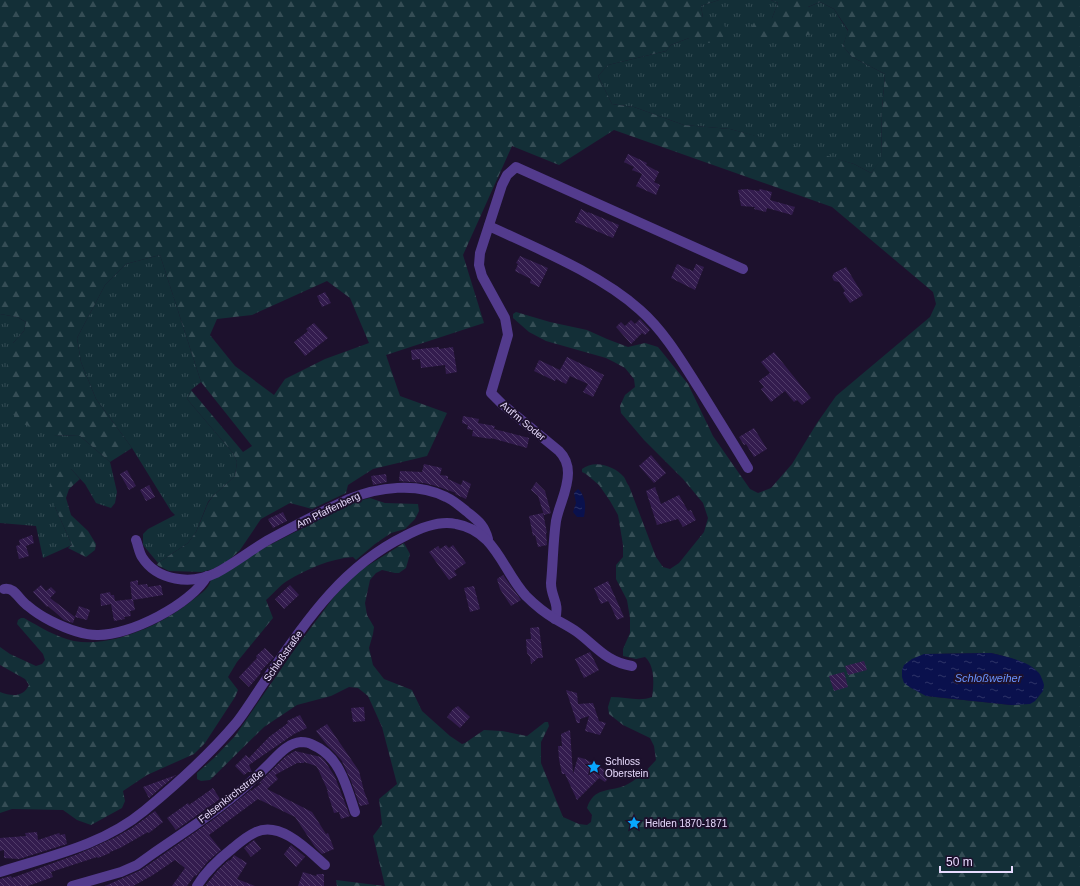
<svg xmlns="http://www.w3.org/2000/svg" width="1080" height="886" font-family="Arial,sans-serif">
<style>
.grass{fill:url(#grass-tufts)}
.forest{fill:url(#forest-firs);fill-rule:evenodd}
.water{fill:url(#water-ripples)}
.building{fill:url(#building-back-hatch)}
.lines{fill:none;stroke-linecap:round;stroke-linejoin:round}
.minor{stroke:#533b8d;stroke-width:10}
.labels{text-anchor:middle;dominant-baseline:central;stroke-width:4;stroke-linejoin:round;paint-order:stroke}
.street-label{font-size:10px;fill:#e9dcff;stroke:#1d112d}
.poi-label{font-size:10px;fill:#e9dcff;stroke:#1d112d;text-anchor:start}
.water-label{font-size:11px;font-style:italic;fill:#6a94ff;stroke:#1d112d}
</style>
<defs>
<pattern id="grass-tufts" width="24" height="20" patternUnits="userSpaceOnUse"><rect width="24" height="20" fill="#132f37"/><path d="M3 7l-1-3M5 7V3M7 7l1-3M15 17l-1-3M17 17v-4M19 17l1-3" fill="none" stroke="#354d55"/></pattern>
<pattern id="forest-firs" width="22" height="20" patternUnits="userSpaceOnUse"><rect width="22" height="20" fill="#132f37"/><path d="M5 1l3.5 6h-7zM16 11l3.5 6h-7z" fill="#354d55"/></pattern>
<pattern id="water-ripples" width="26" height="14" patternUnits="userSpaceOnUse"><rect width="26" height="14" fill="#0a114d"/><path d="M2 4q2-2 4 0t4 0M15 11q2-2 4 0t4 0" fill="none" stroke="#2e3368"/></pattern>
<pattern id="building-back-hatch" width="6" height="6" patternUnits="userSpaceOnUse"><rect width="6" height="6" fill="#331c4e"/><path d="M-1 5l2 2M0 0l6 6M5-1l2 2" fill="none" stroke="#513c69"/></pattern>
</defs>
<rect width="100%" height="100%" fill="#1d112d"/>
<g class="grass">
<path d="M719,0H771L778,3L772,18L748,33L820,2L834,9L848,31L843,46L852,57L885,74L882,110L881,160L871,173L854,164L730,129L684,125L634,107L612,104L598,76L608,65L666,51L671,45L689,38L703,18L701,6Z"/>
<path d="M160,255L201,382L191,390L187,399L233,453L237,462L235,476L213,496L208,502L196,532L188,543L158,563L143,545V534L148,529L175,515L171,511L132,448L96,399L81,362L77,338L105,285L126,264Z"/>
<path d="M0,314L17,317L26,322L24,331L13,343L53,435L80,436L110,462L117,492L115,503L111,508L96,503L85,484L71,469L55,507L72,545L43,558L36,526L0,523Z"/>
</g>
<g class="forest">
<path d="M0,0H719L701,6L703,18L722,20L727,32L719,42L697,44L689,38L671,45L666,51L608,65L598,76L612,104L634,107L684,125L730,129L805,149L854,164L871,173L881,159L882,110L885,74L852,57L843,46L848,30L834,9L820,2L808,7L815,34L791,37L759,38L748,33L756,19L772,18L778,3L771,0H1080V886H385L373,836L382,824L379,799L397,784L382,727L368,696L358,688L349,687L331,696L297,705L264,727L210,780L201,781L197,779V773L214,758L235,736L292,653L333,598L356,573L404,543L410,554L406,568L399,573H395L382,570L376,573L370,580L365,603L367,615L374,627L373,634L369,648L373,665L384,679L412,690L422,711L450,736L462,744L465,743L484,730L502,731L527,736L545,722H548L549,726L541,742V763L563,817L579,824L587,825L591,822L592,815L587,808C594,787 608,792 624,786C637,780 647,770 656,760L654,746L650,738L623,725L609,714L608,707L611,697C625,697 640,702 652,697C654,684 655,666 645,657L636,659L623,656V649L630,633V618L627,600L616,579V565L623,557V545L618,515L610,501L599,485L586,474L582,472V469C594,459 615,466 624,477C626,480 627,484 629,486L656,557L663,567L670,569L679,563L704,532L708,518L703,503L683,479L644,440L621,413L620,406L625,395L635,387L634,379L625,368L614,362L606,358L546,341L529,332L513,318V314L516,312L550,322L587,330L607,339L628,347L645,343L658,347L688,384L713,436L750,489L758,493L771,488L792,464L817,423L836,396L930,317L936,304L933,292L832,207L614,130L559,165L512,146L463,255L484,323L386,355L400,396L447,413L427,456L373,469L348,485L346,493L312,509L290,503L261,519L240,550L228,561L213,569L202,572L169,571L157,565L158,563L188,543L196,532L208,503L213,496L235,476L237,462L233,453L187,399L191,390L243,452L252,446L201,382L160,255L126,264L105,285L77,338L81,362L96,399L132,448L110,462L80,436L53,435L15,421L7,368L13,343L24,331L26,322L17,317L0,314ZM327,281L350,298L369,343L325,359L285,379L274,395L235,366L210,335L217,319L252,315ZM991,653C1011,658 1023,660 1039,674L1011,705L926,696L924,654Z"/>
<path d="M71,469L80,479L69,489L66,498L71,515L88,531L96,544L95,550L86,557L68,548L72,545L55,507L49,489L51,480L57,472Z"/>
<path d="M370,498L385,503L418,504L419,511L415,519L405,529L391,533L375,544L356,560L353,557C329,559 307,569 287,581C279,586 273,594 266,600L273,618L237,662L228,677L238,690L235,697L205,743L194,754L147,775L123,791L125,801L122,808L91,825L77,820L63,810L12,809L0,813V692C11,696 23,698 29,685L25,679L0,665V647L10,654L36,666L42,664L45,660L43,654L17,624L18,620L21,618H24C40,627 56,637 74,641C113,648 166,623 195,598C202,593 208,589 211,580L254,553L354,502Z"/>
<path d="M336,880L384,886H337Z"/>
</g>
<g class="water">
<path d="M578,489C586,496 586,507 584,517H577L573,512L576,503L574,493Z"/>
<path d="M991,653C1007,657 1027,660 1039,673C1041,676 1043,681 1044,685L1043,691L1035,701L1030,704L1011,705L926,696L911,688L904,683L902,677V670L904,665L912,659L924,654Z"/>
</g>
<g class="building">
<path d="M628,154L647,163L646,165L659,172L654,182L660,185L656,195L636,186L642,174L632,170L634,167L624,162Z"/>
<path d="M746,189L759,191L760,189L772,192L770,200L795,207L792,215L767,208L766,212L754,209L755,207L741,206L738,190Z"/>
<path d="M581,209L588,213V212L619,225L613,238L575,222Z"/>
<path d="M520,256L548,268L539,287L530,283L531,279L515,271L518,264L516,263Z"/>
<path d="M677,264L693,271L696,264L704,267L695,290L671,278Z"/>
<path d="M846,267L863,295L850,303L843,293L845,291L839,282L834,281L832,277L834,273Z"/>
<path d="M325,292L331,303L322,307L317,296Z"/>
<path d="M640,319L650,330L645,335L642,333L631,344L616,327L621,322L625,326L631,320L635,324Z"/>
<path d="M314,323L328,338L305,356L294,342L308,331L306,329Z"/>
<path d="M439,347V349L453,347L457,372L446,374L445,365L421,368L420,359L412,360L411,350Z"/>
<path d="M774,352L811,398L802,405L797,400L794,402L785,391L771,402L761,389L764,387L759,381L770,373L761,362Z"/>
<path d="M567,357L604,375L593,397L583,392L588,384L570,376L566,384L556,379L555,381L534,371L539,360L560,370Z"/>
<path d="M463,416L479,419L478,423L495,426L494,429L529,438L527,448L491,438V439L472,436L473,430L467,429L468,425L462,423Z"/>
<path d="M754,428L767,449L754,457L746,444L744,445L739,437Z"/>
<path d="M651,455L666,473L654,483L639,466Z"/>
<path d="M424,464L442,468L440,475L448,476V479L461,485L463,480L471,484L466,499L455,494L456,493L436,486L424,483L399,481L400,471L422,472Z"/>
<path d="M127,470L136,486L129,490L120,474Z"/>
<path d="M386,474L387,482L373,485L371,476Z"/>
<path d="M536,482L545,491L551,513L544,515L538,496L531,490Z"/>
<path d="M149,485L155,497L146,501L140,490Z"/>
<path d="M655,487L661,504L679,495L688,511L691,510L696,520L683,527L678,519L657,525L646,491Z"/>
<path d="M283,512L287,521L273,528L268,519Z"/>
<path d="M543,513L547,533H546L547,545L538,547L535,535L533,536L529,516Z"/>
<path d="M32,535L34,543L26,546L29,556L19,559L16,546L20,545L19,540Z"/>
<path d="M446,545L449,548L453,545L466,563L454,571L457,575L449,580L429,552L438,546L440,549Z"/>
<path d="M503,575L521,600L511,606L500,589L497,579Z"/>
<path d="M138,580V585L147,584L148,587L161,585L163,595L133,600L135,610L130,611L131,616L124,617L125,619L114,621L111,604L101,606L100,594L110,592L111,595H114L115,601L132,599L130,582Z"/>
<path d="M608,581L624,617L617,620L610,604L608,601L601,604L594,588Z"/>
<path d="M41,585L46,591L51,587L56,592L50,598L75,617L79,606L90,610L87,620L75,617L73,623L64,620L48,606L47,607L33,592Z"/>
<path d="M290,585L299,595L284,609L275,599Z"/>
<path d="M474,586L480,609L470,612L464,588Z"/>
<path d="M539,627L543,658H538L531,664L530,657L527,653L526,639H531L530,628Z"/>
<path d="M265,648L274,657L260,672L261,673L249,687L239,677L257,658L256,656Z"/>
<path d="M590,652L599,670L584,678L575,659Z"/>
<path d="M864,661L867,670L848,675L845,666Z"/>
<path d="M844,672L848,687L834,691L829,676Z"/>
<path d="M566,690L577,693L578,704L593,703L599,721L606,723L600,735L585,731L589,716L580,719V723H577Z"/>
<path d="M458,706L470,717L460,728L447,717L453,709Z"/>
<path d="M364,707L365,721L353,722L351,708Z"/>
<path d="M300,715L307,728L294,734L249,765L252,772H248L244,775L235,766L246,755L249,758L269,737L288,723L287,721Z"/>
<path d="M327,724L359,771L364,791L369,804L360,806L351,781L342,761L335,753L327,745L316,731Z"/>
<path d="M570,730L573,774L578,757L585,759L605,770L604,772L610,776L605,782L599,778L577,800L565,774H562L559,759L558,746H562L561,734Z"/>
<path d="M295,751L321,757L325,761L335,777L350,816L341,819L339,812L334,813L327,791H328L318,769L316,766L304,762V763H297L275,775L278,779L267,789L312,812L326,834L328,833L334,849L322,854L315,847L295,817L258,799L209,835L221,850L208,861L196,876L195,875L187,886H172L185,868L175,860L153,875L133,886H105L141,870L214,819L251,790V791L263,782L258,784L285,757Z"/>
<path d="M176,775L164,785L149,798L143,787Z"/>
<path d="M213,788L220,799L176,830L167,818L188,803L189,805Z"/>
<path d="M155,811L163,822L149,833L148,832L120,848L110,852V853L98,858L97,857L51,872L53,877L28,886H0V879L11,876L12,878L78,854L114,838L132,828Z"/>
<path d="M37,832L38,840L59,833L60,835L65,834L67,844L19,859L4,858V850L0,851V838L26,836L25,833Z"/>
<path d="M254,840L261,849L251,857L244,848Z"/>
<path d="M291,845L305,857L296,867L284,854Z"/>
<path d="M234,855L247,863L237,879L255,886H207L206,885L218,870L229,860L230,861Z"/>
<path d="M303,872L316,876L317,874H324V886H298Z"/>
</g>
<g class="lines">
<g class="minor">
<path d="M489,226C538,249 600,274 640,310C665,332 682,362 700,390C716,416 732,441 748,468"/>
<path d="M136,540C138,545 139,552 142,557C157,581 191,585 216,573C235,563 252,549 270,539C296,525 323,511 349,499C378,487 417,482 446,497C453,500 460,506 466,511C477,520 484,524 488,539"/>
<path d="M4,589C8,588 10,589 13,591C18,595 22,602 28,606C35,612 43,617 51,621C65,628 81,635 97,635C129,636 192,604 207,576"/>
<path d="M555,619C560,602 551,598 551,583C553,563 553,542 556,521C559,505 568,490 568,473C568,464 565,457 559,451L502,404L491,393L508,335L505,318L482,276L479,265L480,253L502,185L507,175L516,167L743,269"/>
<path d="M0,872C50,856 103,845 144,811C177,784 210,754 237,722C247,709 256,694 265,681C305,623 340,568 405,536C420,528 439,520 456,524C496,531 502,570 526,596C535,605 545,613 555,619C562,623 570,627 577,632C596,646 606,662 632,666"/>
<path d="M72,886L121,872L137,865L151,855C190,828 232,802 265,768C275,759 286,743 301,742C305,742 310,743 313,745C340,756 347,788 355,812"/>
<path d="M197,886C206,871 219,859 233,848C240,842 247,836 256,832C281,821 308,850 325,865"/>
</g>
</g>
<defs>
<g id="sight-bare" transform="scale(1.08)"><path d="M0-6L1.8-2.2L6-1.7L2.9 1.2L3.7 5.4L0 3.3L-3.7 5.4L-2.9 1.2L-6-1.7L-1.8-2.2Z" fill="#08a7ff" stroke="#1d112d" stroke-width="2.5" paint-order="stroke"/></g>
</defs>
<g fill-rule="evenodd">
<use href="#sight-bare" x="594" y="767"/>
<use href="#sight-bare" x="634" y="823"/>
</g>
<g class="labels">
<g class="street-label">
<text transform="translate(523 421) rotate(40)">Auf'm Soder</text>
<text transform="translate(328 510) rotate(-26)">Am Pfaffenberg</text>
<text transform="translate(283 656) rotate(-55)">Schloßstraße</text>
<text transform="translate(231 796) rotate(-38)">Felsenkirchstraße</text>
</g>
<g class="poi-label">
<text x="605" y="761">Schloss<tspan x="605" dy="12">Oberstein</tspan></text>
<text x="645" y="823">Helden 1870-1871</text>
</g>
<g class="water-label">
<text x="988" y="678">Schloßweiher</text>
</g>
</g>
<path d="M940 866v6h72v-6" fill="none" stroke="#e9dcff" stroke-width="2"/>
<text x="946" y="866" font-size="12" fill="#e9dcff" stroke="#1d112d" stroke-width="3" paint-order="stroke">50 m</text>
</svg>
